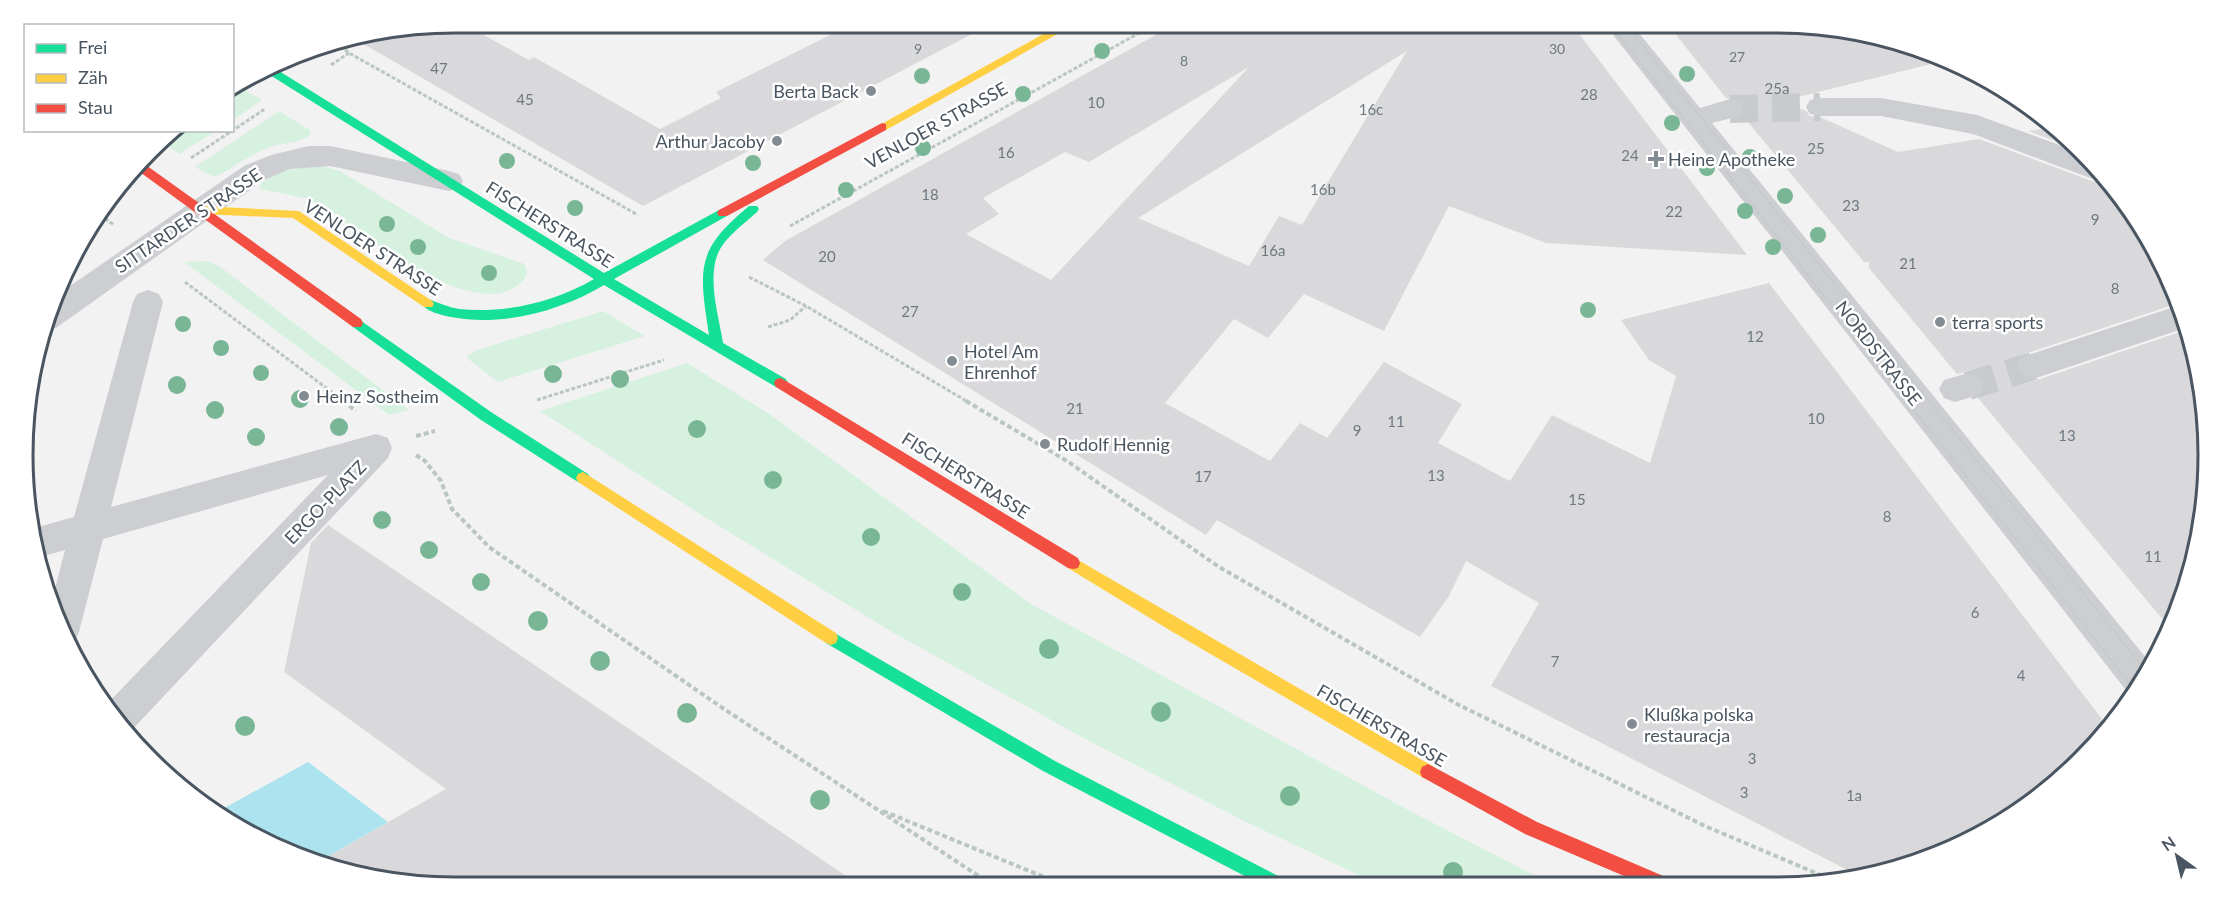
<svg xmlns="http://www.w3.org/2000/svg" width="2231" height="910" font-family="Lato,sans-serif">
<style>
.green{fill:#d7f1e0}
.water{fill:#ace3ef}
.building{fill:#d9d9db;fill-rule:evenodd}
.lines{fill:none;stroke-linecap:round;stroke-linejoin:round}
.street-tunnel{stroke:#c8cbce;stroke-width:28;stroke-dasharray:28 14;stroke-linecap:butt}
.path-far1{stroke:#bac6c2;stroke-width:3;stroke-dasharray:4 2;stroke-linecap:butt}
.path{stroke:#bac6c2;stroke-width:4;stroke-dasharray:5 3;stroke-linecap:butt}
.street{fill:#ccced1;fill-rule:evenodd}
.fast{fill:#16e098;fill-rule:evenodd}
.slow{fill:#ffcf43;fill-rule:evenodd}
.jam{fill:#f24e42;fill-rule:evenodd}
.tram{stroke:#c7c9cb;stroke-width:1.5}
.tree{fill:#79b696}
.poi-dot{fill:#848c93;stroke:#fff;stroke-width:2}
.labels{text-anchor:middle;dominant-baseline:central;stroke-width:5;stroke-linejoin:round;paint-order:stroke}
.far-number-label{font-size:14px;fill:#6e7880}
.number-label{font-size:15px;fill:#6e7880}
.poi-label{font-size:18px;fill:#495560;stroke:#fff;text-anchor:start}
.street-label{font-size:18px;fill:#495560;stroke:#fff}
.rim{fill:none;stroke:#495560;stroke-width:3}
</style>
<rect width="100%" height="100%" fill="#f3f2f2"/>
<g class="green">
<path d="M234,84L262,100L233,120L232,85Z"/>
<path d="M279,111L310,130L311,134C301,144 282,142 268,148C248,155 233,169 214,177L195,167Z"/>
<path d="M169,131V130L216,131L179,154L160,141Z"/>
<path d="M319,165L340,171L449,238L522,263L526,266L527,275C486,336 360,232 320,205L305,198L260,189L261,183C278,170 298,168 319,165Z"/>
<path d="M207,261L219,266L409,410L389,415L184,262Z"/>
<path d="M603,311L645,336L498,382L467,358V356L477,350Z"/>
<path d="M687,363L768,413L1031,604L1412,812L1553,885H1380L1246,822L1089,741L892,632L703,516L540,411Z"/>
</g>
<path class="water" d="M308,762L388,822L315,864L217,812Z"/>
<g class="building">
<path d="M460,22L529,60L534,57L660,129L721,98L716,92L856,22H995L643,206L355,39Z"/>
<path d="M1179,22H1570L1747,255L1546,243L1449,206L1384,331L1304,294L1268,338L1234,319L1165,403L1270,461L1300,423L1327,438L1384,362L1462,404L1438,443L1510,481L1552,415L1650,463L1676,376L1649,360L1621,320L1769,283L2108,727L2061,780L1967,843L1859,876L1491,686L1539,603L1466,561L1449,596L1420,637L1217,520L1206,535L763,260L785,241ZM1407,51L1302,225L1279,216L1249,266L1138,218ZM1249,67L1051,280L966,234L999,214L983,198L1065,152L1089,162Z"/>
<path d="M1666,22H1776L1915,45L1947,60L1782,101L1806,111L1810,116L1822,118L1898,152L1979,139L2089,180L2099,183L2109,180L2119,191L2164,263L2179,303L2021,355L2015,367L2021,377L2034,381L2189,329L2194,343L2208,426L2205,511L2186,594L2169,627L1978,398L1986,387L1981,376L1969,371L1957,374L1869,268V262H1864L1743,116L1746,108L1742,101L1726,98Z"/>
<path d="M2057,127L2061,130L2080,150L2028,131Z"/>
<path d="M328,525L861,886L455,888L315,864L446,789L284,672L311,543Z"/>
</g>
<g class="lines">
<g class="street-tunnel">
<path d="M1730,109L1820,107"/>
<path d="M1968,386L2033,366"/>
</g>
<g class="path-far1">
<path d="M336,42L349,53L638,215"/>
<path d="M331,65L349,53"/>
<path d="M191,158L265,109"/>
<path d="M107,206L119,199"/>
<path d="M100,215L114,225"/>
<path d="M790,226L1159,22"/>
<path d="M86,239L93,223"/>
<path d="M749,277L806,306L968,402"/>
<path d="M185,282L345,402"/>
<path d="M768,327L790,320L806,306"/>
<path d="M537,400L664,360"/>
</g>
<g class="path">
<path d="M343,401L356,411"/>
<path d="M966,401L1067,461L1219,567L1457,704L1705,826L1837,882"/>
<path d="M416,436L435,431"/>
<path d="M416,455L425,461L441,481L452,509L489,547L724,709L994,886"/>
<path d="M883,811L1066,886"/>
</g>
<g class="street">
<path d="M1603,22H1630L1700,108L1730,99L1740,102L1744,109L1740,116L1712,123L2151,664L2135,696L2129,694Z"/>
<path d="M1820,98H1881L1977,115L2084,154L2107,179L2100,181L2090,178L1973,134L1881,116H1820L1810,114L1806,107L1810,100Z"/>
<path d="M309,146H330L449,171L459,174L463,181L459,188L449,191L330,166L290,169L264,180L56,328L42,330L54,297L244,166L271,155Z"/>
<path d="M148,290L159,294L163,302L111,507L376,434L388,438L392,448L388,458L130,732L105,706L328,475L103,539L79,632L74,644L69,646L56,621L51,604L65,550L36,558L31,529L74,517L133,302L137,294Z"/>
<path d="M2180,305L2188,327L2033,379L2022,375L2017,366L2022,357Z"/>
<path d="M1968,373L1979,377L1984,386L1979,395L1955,402L1944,398L1939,389L1944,380Z"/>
</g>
<g class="fast">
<path d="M271,66L604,273L719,210H727L729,213L727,216L614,279L709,335C699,268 695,251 749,206H757L759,209L757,212C744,224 725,237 718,253C707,280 719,316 723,343L786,379L788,383L786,387H776L604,285C561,311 502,327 451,317C441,315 427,312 422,304L424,301L428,299C439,303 448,307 459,309C505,314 555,302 594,279L262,70Z"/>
<path d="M357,318L491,412L588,474L590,478L588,482L583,484L578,482L481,420L353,327L351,323L353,319Z"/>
<path d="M831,631L1055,761L1284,879L1286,885H1262L1043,771L826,643L824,638L826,633Z"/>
</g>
<g class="slow">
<path d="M1065,22H1079L886,130H878L876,127Z"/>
<path d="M200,206L299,211L432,301L434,304L432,307H424L293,218L200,214L194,210Z"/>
<path d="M583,472L836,633L838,638L836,643L831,645L826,643L578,482L576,478L578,474Z"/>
<path d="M1073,557L1434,767L1436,772L1434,777L1428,780L1422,777L1171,631L1068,568L1066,563L1068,558Z"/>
</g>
<g class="jam">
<path d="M882,123L886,124V130L727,216H719L717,213L719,210Z"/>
<path d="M143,163L361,319L363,323L361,327H353L137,170Z"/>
<path d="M781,378L1078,558L1080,563L1078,568L1073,569L1068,568L776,387L774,383L776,379Z"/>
<path d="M1428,764L1537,822L1668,878L1670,884H1643L1525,834L1422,777L1420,772L1422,767Z"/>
</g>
<g class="tram">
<path d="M1608,22L2137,693"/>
<path d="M1624,22L2147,672"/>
</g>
</g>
<g class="tree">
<circle cx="1102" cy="51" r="8"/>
<circle cx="1687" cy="74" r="8"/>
<circle cx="922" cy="76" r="8"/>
<circle cx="1023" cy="94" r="8"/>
<circle cx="1672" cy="123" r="8"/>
<circle cx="923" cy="148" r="8"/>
<circle cx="1750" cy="157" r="8"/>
<circle cx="507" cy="161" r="8"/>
<circle cx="753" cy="163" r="8"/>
<circle cx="1707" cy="168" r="8"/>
<circle cx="846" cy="190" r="8"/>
<circle cx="1785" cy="196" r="8"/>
<circle cx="575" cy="208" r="8"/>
<circle cx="1745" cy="211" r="8"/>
<circle cx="387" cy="224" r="8"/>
<circle cx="1818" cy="235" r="8"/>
<circle cx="418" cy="247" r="8"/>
<circle cx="1773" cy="247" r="8"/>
<circle cx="489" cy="273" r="8"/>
<circle cx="1588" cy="310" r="8"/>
<circle cx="183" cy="324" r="8"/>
<circle cx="221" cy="348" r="8"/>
<circle cx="261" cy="373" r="8"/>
<circle cx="553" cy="374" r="9"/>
<circle cx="620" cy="379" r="9"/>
<circle cx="177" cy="385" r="9"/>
<circle cx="300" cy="399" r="9"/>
<circle cx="215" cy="410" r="9"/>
<circle cx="339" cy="427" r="9"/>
<circle cx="697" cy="429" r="9"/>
<circle cx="256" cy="437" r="9"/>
<circle cx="773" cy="480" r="9"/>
<circle cx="382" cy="520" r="9"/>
<circle cx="871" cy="537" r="9"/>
<circle cx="429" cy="550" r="9"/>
<circle cx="481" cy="582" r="9"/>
<circle cx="962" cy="592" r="9"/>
<circle cx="538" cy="621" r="10"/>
<circle cx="1049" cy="649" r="10"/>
<circle cx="600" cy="661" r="10"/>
<circle cx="1161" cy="712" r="10"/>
<circle cx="687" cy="713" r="10"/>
<circle cx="245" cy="726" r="10"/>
<circle cx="1290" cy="796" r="10"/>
<circle cx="820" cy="800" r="10"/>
<circle cx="1453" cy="872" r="10"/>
</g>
<g class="poi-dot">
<circle cx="871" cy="91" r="6"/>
<circle cx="777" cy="141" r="6"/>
<path d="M1653 150h6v6h6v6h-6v6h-6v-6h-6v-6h6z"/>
<circle cx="1940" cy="322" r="6"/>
<circle cx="952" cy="361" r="6"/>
<circle cx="304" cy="396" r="6"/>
<circle cx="1045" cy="444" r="6"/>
<circle cx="1632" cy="724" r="6"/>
</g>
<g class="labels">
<g class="far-number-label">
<text x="918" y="48">9</text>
<text x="1557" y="48">30</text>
<text x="1737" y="56">27</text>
<text x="1184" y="60">8</text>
</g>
<g class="number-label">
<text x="439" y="68">47</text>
<text x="1777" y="88">25a</text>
<text x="1589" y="94">28</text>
<text x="525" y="99">45</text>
<text x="1096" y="102">10</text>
<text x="1371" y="109">16c</text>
<text x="1816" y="148">25</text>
<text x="1006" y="152">16</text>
<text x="1630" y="155">24</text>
<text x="1323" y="189">16b</text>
<text x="930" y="194">18</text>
<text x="1851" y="205">23</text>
<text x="1674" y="211">22</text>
<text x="2095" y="219">9</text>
<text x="1273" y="250">16a</text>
<text x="827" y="256">20</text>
<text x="1908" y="263">21</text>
<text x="2115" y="288">8</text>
<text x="910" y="311">27</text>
<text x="1755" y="336">12</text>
<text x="1075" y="408">21</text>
<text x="1816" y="418">10</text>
<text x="1396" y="421">11</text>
<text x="1357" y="430">9</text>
<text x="2067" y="435">13</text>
<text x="1436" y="475">13</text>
<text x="1203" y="476">17</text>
<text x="1577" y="499">15</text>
<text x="1887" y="516">8</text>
<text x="2153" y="556">11</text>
<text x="1975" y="612">6</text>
<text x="1555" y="661">7</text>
<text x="2021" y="675">4</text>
<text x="1752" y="758">3</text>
<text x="1744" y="792">3</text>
<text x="1854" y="795">1a</text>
</g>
<g class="poi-label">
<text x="859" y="91" text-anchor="end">Berta Back</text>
<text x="765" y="141" text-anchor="end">Arthur Jacoby</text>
<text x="1668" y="159">Heine Apotheke</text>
<text x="1952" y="322">terra sports</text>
<text x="964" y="351">Hotel Am<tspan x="964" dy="21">Ehrenhof</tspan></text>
<text x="316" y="396">Heinz Sostheim</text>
<text x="1057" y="444">Rudolf Hennig</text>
<text x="1644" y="714">Klußka polska<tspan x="1644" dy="21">restauracja</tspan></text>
</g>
<g class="street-label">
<text transform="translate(936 125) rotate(-29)">VENLOER STRASSE</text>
<text transform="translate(188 220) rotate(-34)">SITTARDER STRASSE</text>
<text transform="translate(550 224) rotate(32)">FISCHERSTRASSE</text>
<text transform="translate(373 247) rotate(33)">VENLOER STRASSE</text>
<text transform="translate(1879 353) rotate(52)">NORDSTRASSE</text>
<text transform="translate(966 475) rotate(32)">FISCHERSTRASSE</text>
<text transform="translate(325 502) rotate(-46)">ERGO-PLATZ</text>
<text transform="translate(1382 725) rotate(30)">FISCHERSTRASSE</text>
</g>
</g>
<path d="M0 0H2231V910H0ZM455 33H1776A422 422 0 0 1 2198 455V455A422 422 0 0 1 1776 877H455A422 422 0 0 1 33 455V455A422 422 0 0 1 455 33Z" fill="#fff" fill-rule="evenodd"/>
<path class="rim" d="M455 33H1776A422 422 0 0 1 2198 455V455A422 422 0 0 1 1776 877H455A422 422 0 0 1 33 455V455A422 422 0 0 1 455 33Z"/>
<rect x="24" y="24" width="210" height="108" fill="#ffffff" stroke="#b6bbbf" stroke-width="1.5"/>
<rect x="36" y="44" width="30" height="9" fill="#16e098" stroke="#b6bbbf" stroke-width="1.5"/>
<text x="78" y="54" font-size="18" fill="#495560">Frei</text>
<rect x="36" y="74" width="30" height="9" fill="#ffcf43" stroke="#b6bbbf" stroke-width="1.5"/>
<text x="78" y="84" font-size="18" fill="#495560">Zäh</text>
<rect x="36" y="104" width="30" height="9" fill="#f24e42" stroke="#b6bbbf" stroke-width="1.5"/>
<text x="78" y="114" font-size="18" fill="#495560">Stau</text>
<g transform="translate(2177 856) rotate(326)" stroke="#ffffff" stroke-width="4.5" paint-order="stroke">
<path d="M0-4.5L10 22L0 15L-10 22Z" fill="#495560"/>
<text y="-9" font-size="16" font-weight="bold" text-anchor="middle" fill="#495560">N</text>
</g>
</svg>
